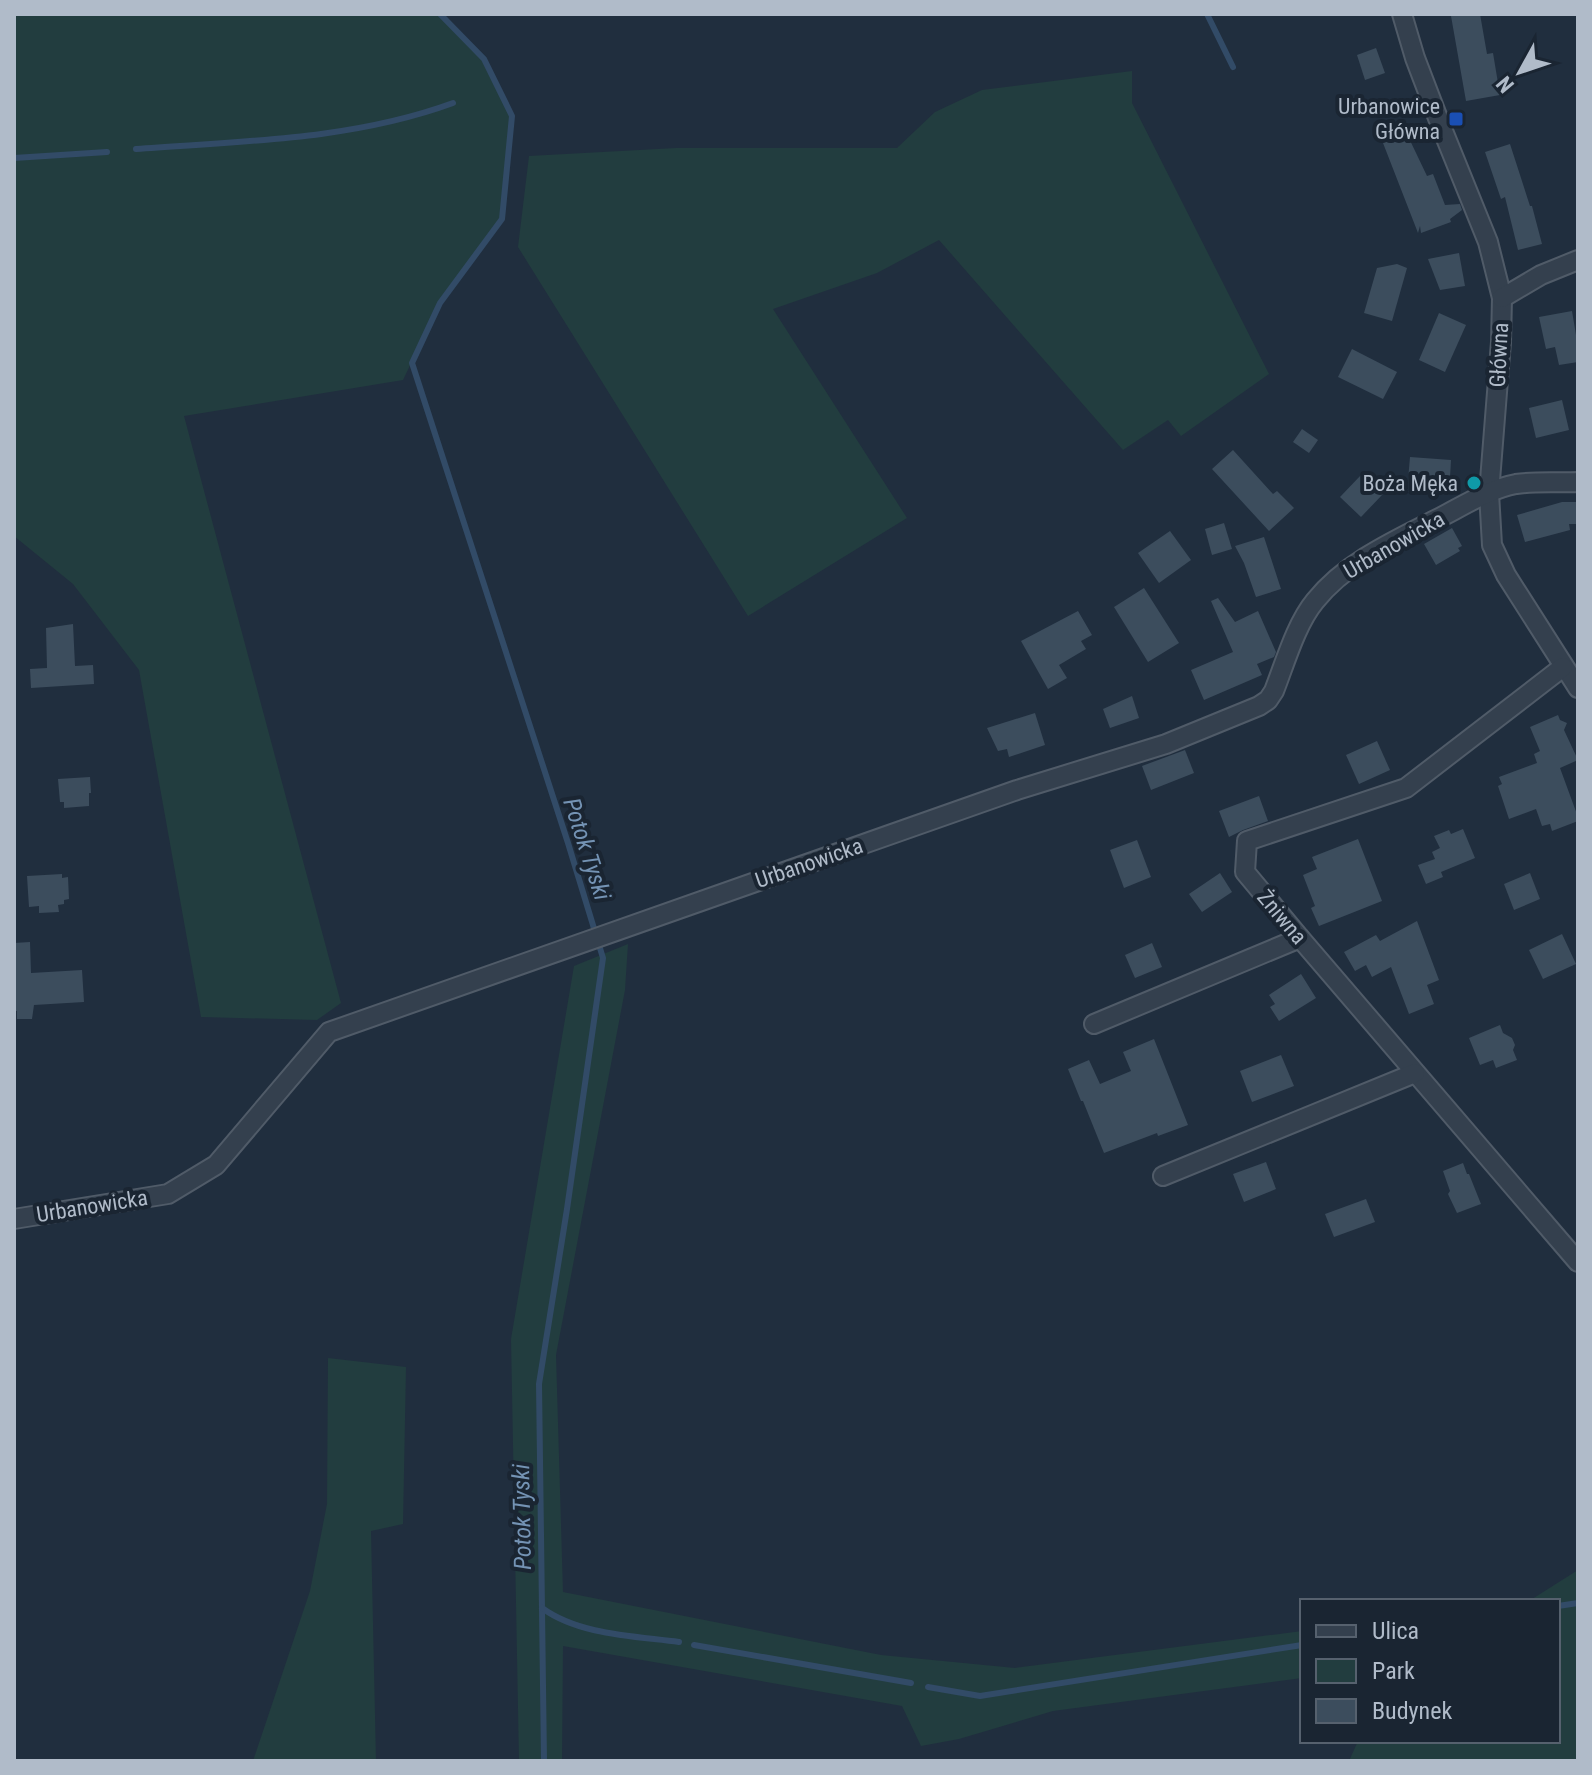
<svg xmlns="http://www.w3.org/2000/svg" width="1592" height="1775" font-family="'Roboto Condensed',sans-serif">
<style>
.green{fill:#223d3f}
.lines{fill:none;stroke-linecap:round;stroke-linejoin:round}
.stream{stroke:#324b67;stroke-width:6}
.building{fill:#3c4d5d}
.street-casing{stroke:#505b68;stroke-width:22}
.street{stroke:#34404e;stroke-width:18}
.transit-dot{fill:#1a4fb4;stroke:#1a2532;stroke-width:3}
.culture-dot{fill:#0f9aa8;stroke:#1a2532;stroke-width:3}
.labels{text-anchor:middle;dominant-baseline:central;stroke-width:8;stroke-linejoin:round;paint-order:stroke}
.poi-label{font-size:22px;fill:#b0bbc9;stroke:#1a2532;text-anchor:end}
.street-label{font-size:22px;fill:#b0bbc9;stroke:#1a2532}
.water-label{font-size:24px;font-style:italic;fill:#7493b4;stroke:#1a2532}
</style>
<rect width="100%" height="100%" fill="#202e3e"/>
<g class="green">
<path d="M14,14H440L484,59L512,116L502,219L440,303L403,380L184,416L341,1003L317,1020L201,1017L139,670L73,584L14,536Z"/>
<path d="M1132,71V103L1269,374L1181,436L1168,420L1123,450L939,240L877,273L773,309L907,518L748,616L518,247L529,156L676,148H897L935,112L982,90Z"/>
<path d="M628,944L625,990L556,1355L563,1592L881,1655L1015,1668L1302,1631V1678L1053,1711L959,1739L921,1746L902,1706L563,1646L562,1761H519L511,1339L574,966Z"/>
<path d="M328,1358L406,1367L403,1524L371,1531L376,1761H253L310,1591L327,1504Z"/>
<path d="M1578,1570V1761H1349L1358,1741H1558V1601H1529Z"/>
</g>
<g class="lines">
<g class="stream">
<path d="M440,14L484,59L512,116L502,219L440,303L412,363L568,843L603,958L567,1209L539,1384L544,1761"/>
<path d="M1207,14L1233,67"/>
<path d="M136,149C243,141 352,140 453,103"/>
<path d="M14,158L107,152"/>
<path d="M1558,1606L1578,1603"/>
<path d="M542,1608C579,1635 634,1636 679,1642"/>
<path d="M694,1645L911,1683"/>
<path d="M928,1687L980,1696L1302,1645"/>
</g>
</g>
<g class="building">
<path d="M1464,14H1480L1487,54L1493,53L1500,95L1466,101L1451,16Z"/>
<path d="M1376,48L1385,73L1365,80L1357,55Z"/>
<path d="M1406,132L1427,176L1433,174L1445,205L1460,204L1462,210L1450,219L1451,222L1421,233L1420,226L1418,233L1383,143Z"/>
<path d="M1510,144L1530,206H1532L1542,244L1518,250L1505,197L1501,199L1485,152Z"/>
<path d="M1459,253L1465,286L1440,290L1428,259Z"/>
<path d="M1397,264L1407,268L1392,321L1364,313L1377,268Z"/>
<path d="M1572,311L1578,347V362L1559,365L1555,347L1546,349L1539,317Z"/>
<path d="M1439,313L1466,325L1445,372L1419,360Z"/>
<path d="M1352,349L1397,372L1383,399L1338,377Z"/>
<path d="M1562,400L1569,430L1536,438L1529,408Z"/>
<path d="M1302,429L1318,440L1309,453L1293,442Z"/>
<path d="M1233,450L1273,494L1277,491L1294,508L1269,531L1212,469Z"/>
<path d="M1410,457L1451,460L1449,495L1407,492Z"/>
<path d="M1362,474L1383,494L1361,517L1340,497Z"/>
<path d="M1562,502H1578V524H1569L1570,530L1525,542L1517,515Z"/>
<path d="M1224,523L1232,549L1212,555L1205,529Z"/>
<path d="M1452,528L1462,546L1458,548L1460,551L1436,565L1424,544Z"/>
<path d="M1170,531L1191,560L1159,583L1138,553Z"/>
<path d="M1264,537L1281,589L1256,597L1244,563L1235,546Z"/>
<path d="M1144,588L1179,643L1148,662L1114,607Z"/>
<path d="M1218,598L1235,622L1258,611L1276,652L1274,657L1257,664L1262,675L1204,700L1191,670L1233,652L1211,601Z"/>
<path d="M1078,611L1092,635L1081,641L1086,649L1059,665L1067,678L1048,689L1021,641Z"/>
<path d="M73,624L75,666L93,665L94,684L31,688L30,669L47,668L46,628Z"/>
<path d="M1132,696L1139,718L1110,728L1103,709Z"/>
<path d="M1035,713L1045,745L1009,757L1007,749L998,751L987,728Z"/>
<path d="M1558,715L1560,720L1567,723L1564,730L1578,760L1560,768L1578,817V821L1552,831L1550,824L1542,826L1536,809L1509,819L1498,786L1502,784L1499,777L1537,763L1534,754L1540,751L1530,727Z"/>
<path d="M1377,741L1390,770L1359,784L1346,755Z"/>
<path d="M1185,750L1194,773L1151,790L1142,766Z"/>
<path d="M90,777L91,793H89V806L64,808V802H60L58,779Z"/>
<path d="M1259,796L1268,821L1243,830L1229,837L1219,811Z"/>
<path d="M1463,829L1475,858L1441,872L1443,877L1426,884L1418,865L1435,859L1432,852L1440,848L1434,836L1449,830L1451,834Z"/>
<path d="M1358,839L1382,901L1319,926L1311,908L1315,906L1303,875L1317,869L1312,857Z"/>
<path d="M1137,840L1151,877L1124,888L1110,850Z"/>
<path d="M1220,873L1232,892L1202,912L1189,894Z"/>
<path d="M1530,873L1540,899L1514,910L1504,884Z"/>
<path d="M62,874V878L68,877L69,899L64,900V904L58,905L59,912L39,913V906L29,907L27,876Z"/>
<path d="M1417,921L1439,980L1427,985L1434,1004L1409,1014L1391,967L1372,977L1366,965L1355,971L1344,952L1376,935L1380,941Z"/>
<path d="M1562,934L1576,964L1543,979L1529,950Z"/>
<path d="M30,942L31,973L82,970L84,1002L34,1005L32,1019H17V1011H14V995H16L14,943Z"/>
<path d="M1152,943L1162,967L1135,978L1125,955Z"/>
<path d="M1301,974L1316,998L1279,1021L1270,1007L1275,1004L1269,995Z"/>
<path d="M1500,1025L1503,1033L1512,1038L1515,1045L1513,1050L1517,1060L1496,1068L1493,1060L1480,1065L1469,1038Z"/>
<path d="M1154,1039L1188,1125L1158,1136L1157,1133L1104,1153L1083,1101H1081L1068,1069L1089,1060L1100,1084L1131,1071L1123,1052Z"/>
<path d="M1281,1055L1294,1086L1252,1102L1240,1071Z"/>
<path d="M1266,1162L1276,1189L1244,1202L1233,1174Z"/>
<path d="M1463,1163L1467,1174H1469L1481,1204L1457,1213L1448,1194L1450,1191L1443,1171Z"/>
<path d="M1366,1199L1375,1222L1334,1237L1325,1214Z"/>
</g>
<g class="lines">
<g class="street-casing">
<g id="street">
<path d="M1402,14L1415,58L1441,126L1488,242L1502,298L1501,342L1489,493L1492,545L1506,575L1578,688"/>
<path d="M1502,298L1541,275L1578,260"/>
<path d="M1563,667L1406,788L1247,841L1245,872L1300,938L1578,1262"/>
<path d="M1094,1024L1300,938"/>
<path d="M1163,1176L1415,1073"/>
<path d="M14,1219L168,1194L216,1165L329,1032L1017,790L1166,744L1259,706L1268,700L1274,691C1285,663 1296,624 1315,601C1347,561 1398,539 1443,516C1466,504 1490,489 1516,484C1536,481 1558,483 1578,482"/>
</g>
</g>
<use href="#street" class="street"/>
</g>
<rect class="transit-dot" x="1448" y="111" width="16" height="16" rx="4"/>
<circle class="culture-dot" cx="1474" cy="483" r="8"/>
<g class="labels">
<g class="poi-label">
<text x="1440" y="106">Urbanowice<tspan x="1440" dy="25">Główna</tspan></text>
<text x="1458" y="483">Boża Męka</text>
</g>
<g class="street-label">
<text transform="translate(1499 355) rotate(-87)">Główna</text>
<text transform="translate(1394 545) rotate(-30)">Urbanowicka</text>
<text transform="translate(809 863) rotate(-19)">Urbanowicka</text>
<text transform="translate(1282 917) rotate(50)">Żniwna</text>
<text transform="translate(92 1206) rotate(-9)">Urbanowicka</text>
</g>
<g class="water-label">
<text transform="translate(587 849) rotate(72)">Potok Tyski</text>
<text transform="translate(522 1517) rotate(-91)">Potok Tyski</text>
</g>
</g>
<rect width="1592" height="1775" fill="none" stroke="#b0bbc9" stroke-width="32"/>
<rect x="1300" y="1599" width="260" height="144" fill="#1a2532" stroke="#56616e" stroke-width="2"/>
<rect x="1316" y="1625" width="40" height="12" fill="#34404e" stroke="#56616e" stroke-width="2"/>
<text x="1372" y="1639" font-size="24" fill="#b0bbc9">Ulica</text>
<rect x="1316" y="1659" width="40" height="24" fill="#223d3f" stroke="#56616e" stroke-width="2"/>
<text x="1372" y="1679" font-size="24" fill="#b0bbc9">Park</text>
<rect x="1316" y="1699" width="40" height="24" fill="#3c4d5d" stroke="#56616e" stroke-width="2"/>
<text x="1372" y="1719" font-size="24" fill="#b0bbc9">Budynek</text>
<g transform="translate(1520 72) rotate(230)" stroke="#1a2532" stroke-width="6" paint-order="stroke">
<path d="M0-6L14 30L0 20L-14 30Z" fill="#b0bbc9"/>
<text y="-12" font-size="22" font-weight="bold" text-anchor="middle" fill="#b0bbc9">N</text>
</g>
</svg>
